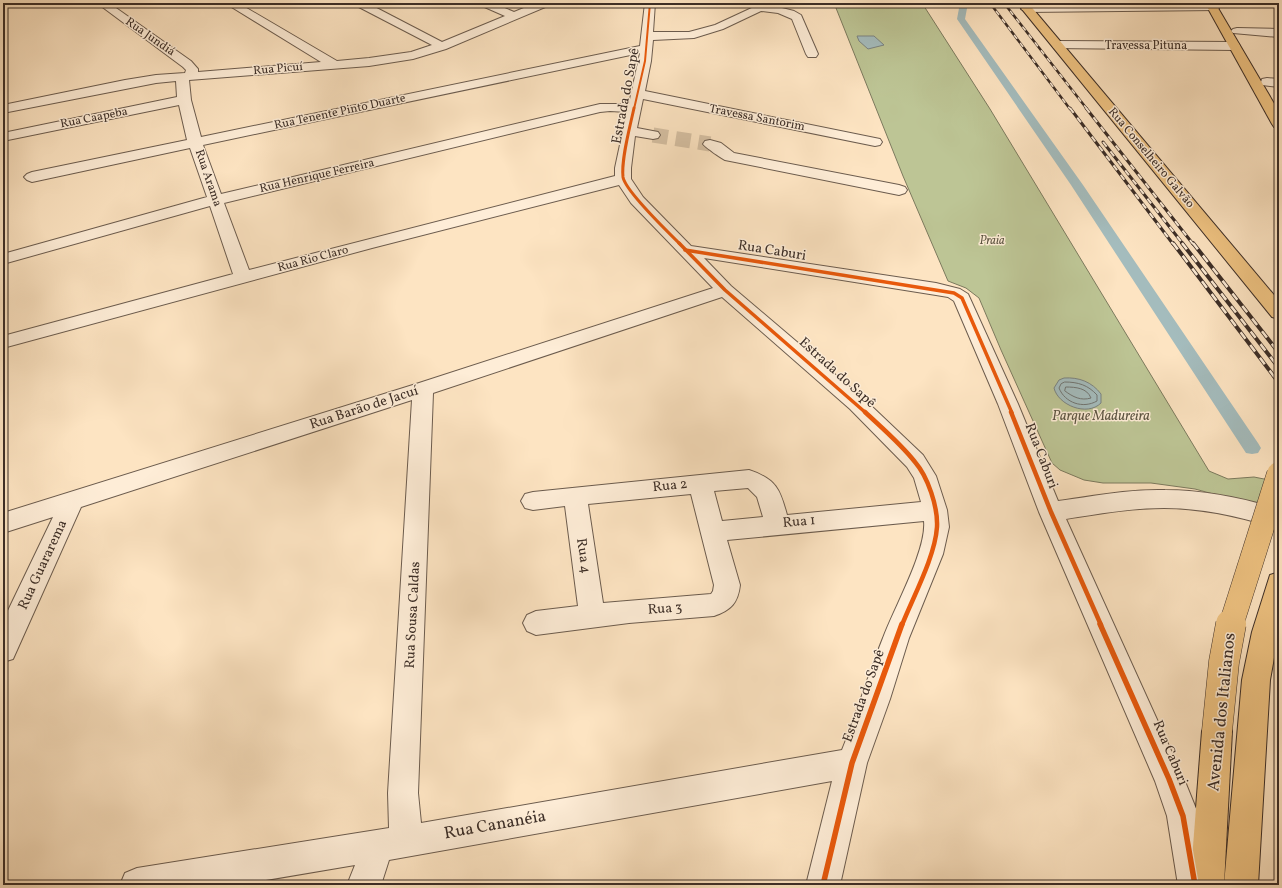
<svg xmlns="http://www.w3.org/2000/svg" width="1282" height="888" font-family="Vollkorn,serif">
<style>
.green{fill:#bdc595;stroke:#7c7a5e}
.water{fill:#a4bcbd;stroke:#7a8381}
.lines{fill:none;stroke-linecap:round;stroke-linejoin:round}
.shore{stroke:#707572;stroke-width:1}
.stream{stroke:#7a8381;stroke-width:3}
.canal{fill:#a4bcbd;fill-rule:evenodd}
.minor-tunnel{stroke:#d6c0a3;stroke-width:15;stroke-dasharray:15 8;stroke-linecap:butt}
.minor-casing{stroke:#6c5c4e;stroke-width:2}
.major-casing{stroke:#3c2e27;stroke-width:2}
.minor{fill:#feedd7;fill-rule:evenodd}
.major{fill:#eec281;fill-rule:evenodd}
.rail-far2-casing{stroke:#3c2e27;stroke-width:2.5}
.rail-far1-casing{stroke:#3c2e27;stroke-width:3}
.rail-casing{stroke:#3c2e27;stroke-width:4}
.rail-far2{stroke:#feedd7;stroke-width:1.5;stroke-dasharray:5;stroke-linecap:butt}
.rail-far1{stroke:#feedd7;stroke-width:2;stroke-dasharray:6;stroke-linecap:butt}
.rail{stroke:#feedd7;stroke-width:2.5;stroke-dasharray:8;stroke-linecap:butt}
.major-bridge-far1-casing{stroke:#3c2e27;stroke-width:25;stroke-linecap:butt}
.major-bridge-casing{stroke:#3c2e27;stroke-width:31;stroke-linecap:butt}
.major-bridge-far1{stroke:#eec281;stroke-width:24}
.major-bridge{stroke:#eec281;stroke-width:30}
.cycleway-far4-casing{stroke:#feedd7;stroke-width:3.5}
.cycleway-far3-casing{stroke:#feedd7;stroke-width:4.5}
.cycleway-far2-casing{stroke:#feedd7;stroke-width:5.5}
.cycleway-far1-casing{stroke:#feedd7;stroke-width:7}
.cycleway-casing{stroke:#feedd7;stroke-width:8}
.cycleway-far4{stroke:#e8590c;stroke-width:2}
.cycleway-far3{stroke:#e8590c;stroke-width:3}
.cycleway-far2{stroke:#e8590c;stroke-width:3.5}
.cycleway-far1{stroke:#e8590c;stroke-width:4.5}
.cycleway{stroke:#e8590c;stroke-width:5.5}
.labels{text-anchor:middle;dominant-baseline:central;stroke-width:3;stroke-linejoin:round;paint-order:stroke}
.far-street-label{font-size:12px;fill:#3c2e27;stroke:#feedd7}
.far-park-label{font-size:12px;font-style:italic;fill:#5c5442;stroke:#feedd7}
.street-label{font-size:14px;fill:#3c2e27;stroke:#feedd7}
.park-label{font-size:14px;font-style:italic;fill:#5c5442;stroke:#feedd7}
.near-street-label{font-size:17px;fill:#3c2e27;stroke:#feedd7}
</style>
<rect width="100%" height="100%" fill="#fde4c2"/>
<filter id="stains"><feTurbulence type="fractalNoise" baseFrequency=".005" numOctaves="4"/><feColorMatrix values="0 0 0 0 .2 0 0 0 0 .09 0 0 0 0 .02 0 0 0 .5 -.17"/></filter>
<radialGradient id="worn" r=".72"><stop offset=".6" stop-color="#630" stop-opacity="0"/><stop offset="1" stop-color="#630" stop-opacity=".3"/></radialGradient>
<path class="green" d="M834,3H922L990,109L1209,471L1228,479L1254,477L1269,480L1279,457V512L1195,489L1151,483H1103L1084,480L1060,470L1052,463L1001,350L979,298L966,288L948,281L903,176Z"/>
<g class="water">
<path d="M857,36H874L884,45L868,49L859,41Z"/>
<path d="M1064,378C1079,377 1092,382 1101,394V403C1087,417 1058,405 1054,388L1059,380Z"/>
</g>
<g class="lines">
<g class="shore">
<path d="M1065,382C1078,382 1088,385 1097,395V401C1083,409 1065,403 1059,388L1061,384Z"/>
<path d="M1066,387C1076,387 1087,388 1091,398C1081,401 1073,397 1065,391Z"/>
</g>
<path class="stream" d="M3,8L17,3"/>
<path class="canal" d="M960,3H968L965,19L1083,185L1258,443L1261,448L1258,453L1252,454L1246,453L1071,185L957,19Z"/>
<path class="minor-tunnel" d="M653,135L710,144"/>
<g class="minor-casing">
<g id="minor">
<path d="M97,3H109L191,61L198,69V72L321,62L225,3H238L337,61L369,58L411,52L432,45L355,5L354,3H367L442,42L505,16L480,5L479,3H493L514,12L536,3H551L550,5L446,49L413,59L369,66L189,80L191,100L201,137L640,46L645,3H655L653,32H689L715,25L756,6L778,7L794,11L801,15L818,54L816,57H808L806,54L792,19L778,13L761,11L723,29L694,38L653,40L651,61L645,91L875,138L880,139L882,142L880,145L875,146L643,99L637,128L658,132L660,135L658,138L653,139L635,136L631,168V179L643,197L691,246L936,283L960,289L968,294L1018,404L1058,501C1094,496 1129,489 1165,490C1204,490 1242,498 1279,509V529C1242,517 1203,508 1164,508C1131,508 1098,514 1066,519L1184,779L1199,816L1212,885H1178L1167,816L1155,781L1039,512L998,404L954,301L948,297L936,295L704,258L731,286L864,399L923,455L936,476L947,510L949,527L943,554L909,638L890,699L867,763L840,885H806L832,781L389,860L381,885H347L355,865L237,885H120L125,873L137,868L389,828L388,793L412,400L81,507L13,659L3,662V621L53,517L3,533V513L416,384L713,288L631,203L619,185L372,248L3,348V336L233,274L210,206L3,264V254L207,197L190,148L32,182L27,180L24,177L27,174L32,172L187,140L179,105L3,141V133L177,97L176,81L156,83L3,113V105L125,80L156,75L185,73L186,70L183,67ZM640,53L629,104H600L221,194L203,145ZM610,111L627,112L615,168V176L249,270L224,203L600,112ZM722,297L850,409L907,467L914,478L921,502L787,515C780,489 776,479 749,470L533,492L525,494L521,501L525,508L533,510L565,506L578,606L536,611L527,615L523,623L527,631L536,635L629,623L714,616C731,610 738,603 740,585L727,540L924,521C927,550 894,608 883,638C868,675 857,713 842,750L421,823L418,793L433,393ZM748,488L757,497L763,517L722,521L714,491ZM691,494L714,585L713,591L711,594L603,603L588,504Z"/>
<path d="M1213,5L1217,6L1219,8L1217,10L1027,12L1021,9L1027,6Z"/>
<path d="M1237,28L1279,29V37L1233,33L1231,31L1233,29Z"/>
<path d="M1058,41L1234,42L1238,43L1240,46L1238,49L1234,50L1054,48L1052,45L1054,42Z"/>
<path d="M1267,78L1279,79V87L1262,85L1261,82L1262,79Z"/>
<path d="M710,140L721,143L734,153L899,185L905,187L907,190L905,193L899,195L725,160C721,158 705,147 703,144L705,141Z"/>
</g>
</g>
<g class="major-casing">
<g id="major">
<path d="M1017,3H1028L1279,301V319L1272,317Z"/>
<path d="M1205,3H1215L1279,112V128L1274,127L1272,124Z"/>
<path d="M1279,572V630L1270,680L1258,885H1224L1242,680L1252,632L1270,575Z"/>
<path d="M1217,717L1227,721L1232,731L1224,885H1190L1202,731L1207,721Z"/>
</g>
</g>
<use href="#minor" class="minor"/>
<use href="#major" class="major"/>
<g class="rail-far2-casing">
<g id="rail-far2">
<path d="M990,3L1070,109"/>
<path d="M1004,3L1087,109"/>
</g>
</g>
<g class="rail-far1-casing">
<g id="rail-far1">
<path d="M1070,108L1173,244"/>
<path d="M1086,108L1193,244"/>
<path d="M1103,142L1183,244"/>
</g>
</g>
<g class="rail-casing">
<g id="rail">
<path d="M1173,243L1279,383"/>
<path d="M1182,243L1279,368"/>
<path d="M1193,243L1279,353"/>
</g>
</g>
<use href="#rail-far2" class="rail-far2"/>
<use href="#rail-far1" class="rail-far1"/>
<use href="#rail" class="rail"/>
<g class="major-bridge-far1-casing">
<path id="major-bridge-far1" d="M1231,625L1279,474"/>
</g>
<g class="major-bridge-casing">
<path id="major-bridge" d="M1217,731L1224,662L1231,624"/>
</g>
<use href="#major-bridge-far1" class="major-bridge-far1"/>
<use href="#major-bridge" class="major-bridge"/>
<g class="cycleway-far4-casing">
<path id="cycleway-far4" d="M634,109L645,61L650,3"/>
</g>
<g class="cycleway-far3-casing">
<path id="cycleway-far3" d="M634,108C630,127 621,159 623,177C625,191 668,232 680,244"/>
</g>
<g class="cycleway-far2-casing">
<g id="cycleway-far2">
<path d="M679,243L725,290L866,413"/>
<path d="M685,250L954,293L962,298L1012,413"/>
</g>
</g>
<g class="cycleway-far1-casing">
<g id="cycleway-far1">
<path d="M865,412C882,428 901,444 915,462C928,477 938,507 937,527C935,557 913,597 902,625"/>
<path d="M1011,412L1051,512L1101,625"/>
</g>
</g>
<g class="cycleway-casing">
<g id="cycleway">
<path d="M1100,624L1169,779L1183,816L1195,885"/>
<path d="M823,885L852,763L902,624"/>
</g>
</g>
<use href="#cycleway-far4" class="cycleway-far4"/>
<use href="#cycleway-far3" class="cycleway-far3"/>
<use href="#cycleway-far2" class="cycleway-far2"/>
<use href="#cycleway-far1" class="cycleway-far1"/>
<use href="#cycleway" class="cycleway"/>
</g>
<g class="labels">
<g class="far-street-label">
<text transform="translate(150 37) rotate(35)">Rua Jundiá</text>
<text x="1146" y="46">Travessa Pituna</text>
<text transform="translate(278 69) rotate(-5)">Rua Picuí</text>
<text transform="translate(340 112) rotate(-12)">Rua Tenente Pinto Duarte</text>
<text transform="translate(94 118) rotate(-11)">Rua Caapeba</text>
<text transform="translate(757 118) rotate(11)">Travessa Santorim</text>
<text transform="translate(1151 158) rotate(50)">Rua Conselheiro Galvão</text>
<text transform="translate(317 176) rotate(-13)">Rua Henrique Ferreira</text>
<text transform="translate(208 178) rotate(71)">Rua Arama</text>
<text transform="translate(313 259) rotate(-15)">Rua Rio Claro</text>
</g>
<g class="far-park-label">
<text x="992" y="241">Praia</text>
</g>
<g class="street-label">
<text transform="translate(626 96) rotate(-79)">Estrada do Sapê</text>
<text transform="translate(772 251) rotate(9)">Rua Caburi</text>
<text transform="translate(837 373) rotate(42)">Estrada do Sapê</text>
<text transform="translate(364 408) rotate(-18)">Rua Barão de Jacuí</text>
<text transform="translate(1041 456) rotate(69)">Rua Caburi</text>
<text transform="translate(670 486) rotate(-6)">Rua 2</text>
<text transform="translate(799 522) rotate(-5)">Rua 1</text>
<text transform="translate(583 556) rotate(82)">Rua 4</text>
<text transform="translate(43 565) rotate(-65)">Rua Guararema</text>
<text transform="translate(665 609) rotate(-4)">Rua 3</text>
<text transform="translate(413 615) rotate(-87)">Rua Sousa Caldas</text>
<text transform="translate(864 696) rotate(-70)">Estrada do Sapê</text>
<text transform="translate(1170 753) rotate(67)">Rua Caburi</text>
</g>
<g class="park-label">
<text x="1101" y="416">Parque Madureira</text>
</g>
<g class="near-street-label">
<text transform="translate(1222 712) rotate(-84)">Avenida dos Italianos</text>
<text transform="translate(495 825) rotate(-10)">Rua Cananéia</text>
</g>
</g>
<rect width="1282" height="888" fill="none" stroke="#fde4c2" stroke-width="16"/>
<rect x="4" y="4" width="1274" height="880" fill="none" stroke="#3c2e27" stroke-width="2"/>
<rect x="8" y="8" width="1266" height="872" fill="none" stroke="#3c2e27"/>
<rect width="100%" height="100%" filter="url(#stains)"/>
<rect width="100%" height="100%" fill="url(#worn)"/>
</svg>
